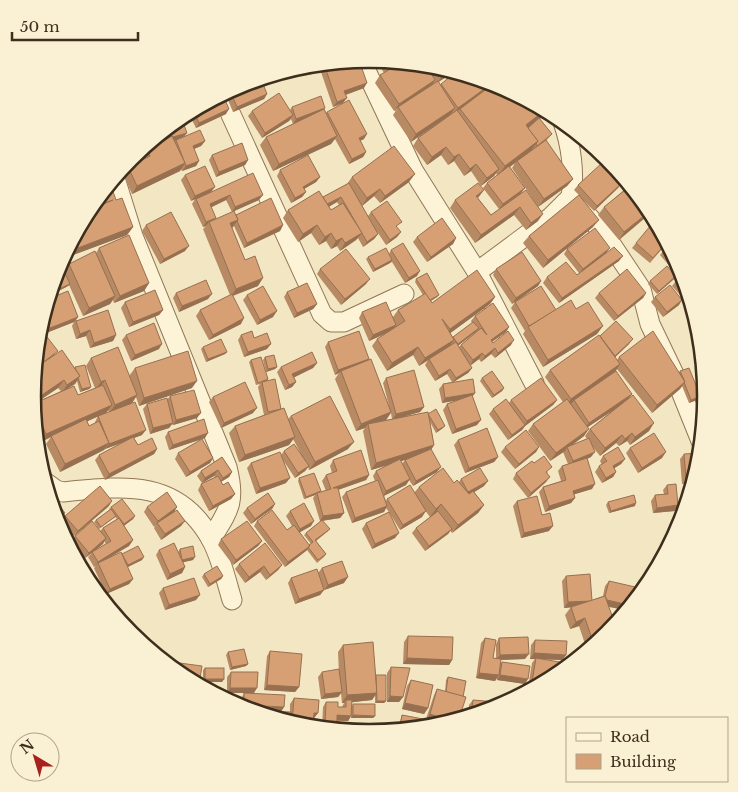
<svg xmlns="http://www.w3.org/2000/svg" width="738" height="792" font-family="'Libre Baskerville',serif">
<style>
.lines{fill:none;stroke-linecap:round;stroke-linejoin:round}
.street-casing{stroke:#907757;stroke-width:21}
.street{stroke:#fdf3d7;stroke-width:19}
.wall{fill:#b88a64;fill-rule:evenodd}
.shaded-wall{fill:#967051}
.building{fill:#d6a074;stroke:#967051}
.rim{fill:none;stroke:#3e2e1d;stroke-width:2.5}
</style>
<rect width="100%" height="100%" fill="#f3e6c2"/>
<g class="lines">
<g class="street-casing">
<g id="street">
<path d="M361,60L413,170L477,272L534,383"/>
<path d="M222,95L322,314L331,322H344L404,294"/>
<path d="M115,178L133,236L227,467C236,502 229,510 211,539"/>
<path d="M571,197L605,235L641,289L650,324L674,374L701,441"/>
<path d="M477,272L551,217L571,197C575,173 571,145 563,122"/>
<path d="M45,482L56,490L63,492C123,486 177,478 211,539C221,557 226,580 232,600"/>
</g>
</g>
<use href="#street" class="street"/>
</g>
<g class="wall">
<path d="M376,60L435,66L454,72L438,82L440,84H441L487,87L486,89L548,112L540,119L552,134L546,141L573,179L567,186L538,207L512,168L515,163L510,167L525,188L521,193L538,221L526,230L514,215L475,243L450,208L455,200L478,198L491,215L499,209L483,188L487,183L497,175L496,173L494,176L481,186L471,171L464,176L454,161L448,165L441,155L427,165L413,146L418,138L450,115L411,142L393,115L397,109L394,111L375,83L380,75L384,73Z"/>
<path d="M325,64L315,70L312,65Z"/>
<path d="M325,67L364,88L345,95L343,103L333,107L321,72Z"/>
<path d="M240,85L267,94L264,99L233,112L225,93Z"/>
<path d="M223,95L226,114L196,128L190,116L188,118L182,120L184,136L205,141L201,146L194,149L199,161L196,166L182,171L181,169L180,171L132,194L123,174L128,167L143,160L141,157L147,149L157,144L155,139L182,116Z"/>
<path d="M292,107L324,109L326,113L327,112L364,139L360,141L366,152L363,157L349,164L335,139L331,144L273,171L260,145L266,137L293,124L291,119L289,121L262,138L248,116L252,111L290,110Z"/>
<path d="M212,155L248,160L245,165L216,177L209,160Z"/>
<path d="M607,159L649,209L619,240L598,215L604,207L624,190L620,185L618,188L594,211L583,200L593,227L543,268L523,243L529,236L579,195L574,190L578,185L604,164Z"/>
<path d="M280,170L320,177L316,182L304,189L306,192L302,197L291,203L277,176Z"/>
<path d="M185,175L212,192L259,200L232,212L226,200L211,207L215,219L236,215L283,225L280,231L244,248L234,226L232,228L245,260L258,286L233,296L241,324L209,340L196,316L200,310L230,295L203,229L206,226L203,227L192,204L195,199L191,201L181,180Z"/>
<path d="M352,177L409,182L380,203L374,196L362,206L368,216L371,212L397,228L401,232L397,237L386,245L376,230L378,234L374,239L363,247L358,238L356,240L340,251L337,246L331,249L326,241L319,245L311,233L298,242L283,218L288,210L323,197L347,184ZM337,202L339,205L331,210L329,207Z"/>
<path d="M116,200L133,227L127,235L73,255L72,253L70,256L63,258L89,209Z"/>
<path d="M146,225L185,251L160,264L142,231Z"/>
<path d="M417,237L456,238L453,244L427,262L413,242Z"/>
<path d="M636,243H667L650,263L632,248Z"/>
<path d="M99,248L149,283L144,291L114,303L113,300L110,304L83,316L69,285L68,286L51,295L50,294L56,276L63,272L69,264L96,253Z"/>
<path d="M567,249L619,261L559,303L543,283L547,277L577,275L579,273L564,254Z"/>
<path d="M391,250L417,276L405,283L392,262L390,263L373,272L366,259L368,257L389,254Z"/>
<path d="M664,250L680,267L682,275L679,277L660,255Z"/>
<path d="M320,269L366,284L341,305L317,274Z"/>
<path d="M496,269L541,281L538,286L512,304L493,275Z"/>
<path d="M682,275L691,305L690,306L672,286L676,281Z"/>
<path d="M676,276L674,279L657,294L648,284L650,281Z"/>
<path d="M416,279L437,297L431,301L432,303L495,297L490,304L450,333L453,337L472,323L471,321L475,316L509,327L506,332L492,342L493,343L511,345L495,358L491,354L481,362L479,359L470,365L472,368L468,373L453,382L475,393L472,397L477,425L452,434L443,410L447,404L458,400L442,403L439,389L443,384L452,382L447,374L435,381L425,365L428,360L419,366L413,355L387,371L372,346L377,339L387,333L369,341L359,318L362,312L393,317L398,310L423,295L415,282ZM477,331H478L461,345L459,347L458,346Z"/>
<path d="M287,292L317,304L313,309L294,318L284,297Z"/>
<path d="M176,293L208,299L179,312L173,298Z"/>
<path d="M599,293H646L643,298L614,321L595,298Z"/>
<path d="M247,295L273,317L257,325L243,300Z"/>
<path d="M655,297L679,305L663,317L651,302Z"/>
<path d="M48,299L78,317L76,320L116,335L113,341L90,348L86,336L76,339L72,326L74,322L46,333L42,321Z"/>
<path d="M125,302L163,310L159,315L129,327L121,308Z"/>
<path d="M515,302L556,310L576,309L597,334L543,367L523,334L525,331L511,308Z"/>
<path d="M39,330L55,355L75,368V367L91,387L89,389L80,392L77,381L75,384L68,388L78,395L95,388L86,366L91,358L129,376L135,368L192,388L139,406L136,397L132,403L142,435L134,438L138,445L157,449L154,454L105,480L95,460L99,455L125,442L105,449L104,450L60,472L46,444L51,437L41,442L36,431L32,396L36,367L35,366ZM58,388L61,391L39,401ZM108,410L109,412L98,416L95,422V423L89,426L87,421L106,413Z"/>
<path d="M126,335L159,349L131,361L122,340Z"/>
<path d="M241,335L267,349L244,357L238,340Z"/>
<path d="M600,336L629,344L615,357L617,360L619,357L679,372L680,371L700,395L702,392L706,396L704,415L697,400L689,403L682,386L680,389L652,413L617,369L615,372L599,383L632,394L629,398L649,431L630,445L627,441L619,446L616,443L600,456L592,446L591,457L587,459L592,489L574,494L575,498L571,503L545,512L539,492L543,487L561,481L558,471L562,466L568,464L563,452L565,451L550,461L528,431L533,424L563,402L545,377L550,370ZM612,411L590,429L585,436L587,439L572,445L584,436L588,427Z"/>
<path d="M328,342L368,360L389,406L383,383L386,378L424,407L420,412L404,416L428,414L443,428L436,433L430,422L434,445L431,450L437,472L413,486L409,480L406,485L384,496L386,501L387,499L414,493L419,487L459,482L461,479L484,486L474,492L484,505L478,513L452,533L450,530L448,534L425,551L412,533L416,528L430,517L424,509L422,517L400,530L389,512L395,538L372,549L362,529L366,523L389,512L386,508L384,512L352,523L342,497L346,492L375,481L373,476L376,471L388,465L371,470L363,431L365,428L356,431L335,379L339,373L335,375L325,347ZM391,413L392,419L386,420ZM407,459L405,460L402,464L401,461Z"/>
<path d="M203,347L227,352L225,354L206,362L201,349Z"/>
<path d="M265,357L277,367L275,369L266,372L263,360Z"/>
<path d="M251,360L268,379L267,381L281,409L288,419L291,416L348,449L309,470L308,467L305,471L295,478L283,460L286,483L256,494L247,468L251,463L281,455L284,451L301,454L293,439L289,445L239,462L229,433L235,426L264,415L258,387L260,384L256,385L249,362Z"/>
<path d="M702,362L705,387L703,388L695,369L699,364Z"/>
<path d="M317,363L313,368L294,377L296,382L292,387L285,390L277,372L281,367Z"/>
<path d="M482,378L504,388L502,391L492,398L480,381Z"/>
<path d="M170,396L197,418L173,425L172,424L169,428L150,434L143,409L147,404L167,400Z"/>
<path d="M213,397L253,413L221,428L209,402Z"/>
<path d="M511,400H557L553,405L525,426L522,430L508,440L489,414L493,409L509,403Z"/>
<path d="M168,432L205,438L169,450L165,437Z"/>
<path d="M458,440L498,457L494,462L465,473L454,445Z"/>
<path d="M505,447H539L536,452L515,469L501,452Z"/>
<path d="M630,448L662,458L638,473L626,453Z"/>
<path d="M178,453L213,458L210,463L186,477L175,459Z"/>
<path d="M684,454L699,462L682,484L680,459Z"/>
<path d="M603,456L625,459L621,464L614,468L616,472L613,477L602,483L595,472L599,466L602,465L600,461Z"/>
<path d="M222,457L232,472L229,477L221,482L223,485L235,494L231,499L209,511L198,490L201,484L215,477L214,476L202,483L197,476L201,471Z"/>
<path d="M333,460L369,475L366,480L338,490L344,513L340,518L322,521L328,531L316,541L326,554L324,557L317,563L307,550L285,567L254,526L257,521L287,530L292,526L286,516L290,511L311,526L299,532L309,545L311,544L304,535L306,533L321,521H320L313,498L315,495L304,499L298,481L299,478L320,492L326,491L322,481L326,475L332,473L330,466Z"/>
<path d="M534,463L548,472L547,473L546,482L528,498L513,479L516,473Z"/>
<path d="M667,485L675,511L653,513L651,501L655,495L664,494L663,490Z"/>
<path d="M517,501L542,515L549,531L521,538L513,506Z"/>
<path d="M608,502L635,506L609,513L606,505Z"/>
<path d="M275,504L272,509L251,524L243,513L247,508Z"/>
<path d="M109,506L74,536L69,531L64,537L58,525L65,516Z"/>
<path d="M111,507L135,516L133,519L124,526L133,540L129,546L108,558L122,554L142,560L127,567L133,579L129,584L106,594L94,568L96,566L94,567L88,557L92,553L85,558L73,543L72,540L75,536L100,531L103,528L117,519L115,517L99,529L94,522L96,520L110,510L109,509ZM104,541L106,544L94,551L103,544Z"/>
<path d="M147,507H177L174,511L181,526L161,540L154,528L156,525L154,527L144,512Z"/>
<path d="M221,539L262,541L258,546L233,565L218,545Z"/>
<path d="M180,549L193,560L183,562L185,567L182,573L167,580L156,555L159,550L178,552Z"/>
<path d="M239,564L282,565L278,570L266,580L260,572L245,583L235,569Z"/>
<path d="M322,568L344,583L324,590L318,573Z"/>
<path d="M204,574L223,576L221,579L208,587L202,577Z"/>
<path d="M566,576L592,600L603,596L605,586L609,581L629,605L625,610L609,607L607,634L587,650L579,626L570,629L565,615L571,607L564,608L562,581Z"/>
<path d="M291,578L324,590L320,595L295,604L288,583Z"/>
<path d="M163,588L196,600L165,610L159,593Z"/>
<path d="M408,636L452,660L449,665L403,664L404,642Z"/>
<path d="M485,638L493,658H496V644L499,638L525,659L501,660L500,665L502,662L525,684L497,680V678L495,681L476,678L481,643Z"/>
<path d="M535,640L566,655L562,660L544,659L556,676L532,688H528L532,663L535,659H530L531,645Z"/>
<path d="M343,645L376,676V675L386,701L384,703H375V695L372,700L352,702V706L353,704L375,716L373,718H351V707V716L348,721H337L333,729L322,728L323,707L326,702L338,707H342L344,703H342L341,693L338,697L321,699L318,677L322,672L339,673L338,652Z"/>
<path d="M270,651L299,687L295,692L264,690L267,656Z"/>
<path d="M228,652L248,664L246,666L230,670L226,655Z"/>
<path d="M391,667L403,697L399,702H387V673Z"/>
<path d="M205,668L224,679L222,682H203V670Z"/>
<path d="M231,672L254,693H227V677Z"/>
<path d="M448,677L466,681L426,719L434,695L437,689L445,692L446,680Z"/>
<path d="M411,680L428,708L424,714L402,709L407,686Z"/>
<path d="M244,693L281,712H290V704L294,698L318,713L314,718L313,723L303,726L263,714L265,711H262L261,713L240,707L241,699Z"/>
<path d="M505,697L515,698L501,705V702Z"/>
<path d="M473,700L495,708L468,716L469,705Z"/>
<path d="M402,715L422,727L387,731L391,725H399L401,718Z"/>
</g>
<g class="shaded-wall">
<path d="M320,64H325L315,70L319,65Z"/>
<path d="M449,70L454,72L437,83L442,76Z"/>
<path d="M435,80L430,88L398,107L394,111L399,104Z"/>
<path d="M367,83L364,88L340,97L344,91Z"/>
<path d="M487,87L484,92L454,113L458,108Z"/>
<path d="M267,94L264,99L233,112L237,107Z"/>
<path d="M347,98L343,103L333,107L337,102Z"/>
<path d="M325,108L321,113L293,124L296,119Z"/>
<path d="M455,108L450,115L411,142L416,134Z"/>
<path d="M229,109L226,114L196,128L199,123Z"/>
<path d="M545,110L548,112L519,135L526,125Z"/>
<path d="M191,113L188,118L177,122L182,116Z"/>
<path d="M293,115L289,121L262,138L265,133Z"/>
<path d="M187,133L183,138L157,146L161,141Z"/>
<path d="M367,134L364,139L355,143L359,138Z"/>
<path d="M337,136L331,144L273,171L279,164Z"/>
<path d="M205,141L201,146L189,151L193,146Z"/>
<path d="M538,141L531,151L517,161L515,163L498,176L505,166Z"/>
<path d="M446,147L441,155L427,165L432,157Z"/>
<path d="M366,152L363,157L349,164L352,159Z"/>
<path d="M459,154L454,161L448,165L454,157Z"/>
<path d="M248,160L245,165L216,177L219,172Z"/>
<path d="M199,161L196,166L182,171L186,166Z"/>
<path d="M185,163L180,171L132,194L137,186Z"/>
<path d="M476,164L471,171L464,176L470,169Z"/>
<path d="M499,169L494,176L481,186L487,178Z"/>
<path d="M415,174L409,182L380,203L385,196Z"/>
<path d="M320,177L316,182L299,192L303,187Z"/>
<path d="M573,179L567,186L538,207L544,199Z"/>
<path d="M622,183L618,188L594,211L597,206Z"/>
<path d="M215,187L211,192L191,201L195,196Z"/>
<path d="M525,188L521,193L499,209L503,204Z"/>
<path d="M380,189L374,196L362,206L367,198Z"/>
<path d="M484,190L478,198L476,196Z"/>
<path d="M306,192L302,197L291,203L295,198Z"/>
<path d="M230,195L226,200L206,210L210,204Z"/>
<path d="M263,195L259,200L232,212L235,207Z"/>
<path d="M341,197L337,202L322,210L326,205Z"/>
<path d="M520,207L514,215L475,243L481,235Z"/>
<path d="M650,211L651,213L619,240L624,232Z"/>
<path d="M543,214L538,221L526,230L531,223Z"/>
<path d="M216,218L209,222L206,226L203,227L206,222Z"/>
<path d="M238,220L232,228L225,231L230,223Z"/>
<path d="M599,220L593,227L543,268L548,260Z"/>
<path d="M283,225L280,231L244,248L247,243Z"/>
<path d="M317,225L311,233L298,242L303,234Z"/>
<path d="M133,227L127,235L73,255L78,248Z"/>
<path d="M401,232L397,237L386,245L390,240Z"/>
<path d="M331,233L326,241L319,245L325,237Z"/>
<path d="M362,233L356,240L340,251L345,243Z"/>
<path d="M378,234L374,239L363,247L367,242Z"/>
<path d="M342,238L337,246L331,249L336,241Z"/>
<path d="M456,238L453,244L427,262L431,257Z"/>
<path d="M189,246L185,251L160,264L164,259Z"/>
<path d="M75,248L70,256L63,258L67,251Z"/>
<path d="M610,248L606,253L579,274L583,269Z"/>
<path d="M623,256L619,261L559,303L562,298Z"/>
<path d="M392,260L390,263L373,272L375,269Z"/>
<path d="M420,271L417,276L405,283L409,278Z"/>
<path d="M676,276L674,279L657,294L659,291Z"/>
<path d="M263,278L258,286L231,296L236,289Z"/>
<path d="M370,279L366,284L341,305L345,299Z"/>
<path d="M541,281L538,286L512,304L516,298Z"/>
<path d="M149,283L144,291L114,303L120,296Z"/>
<path d="M70,284L68,286L51,295L52,292Z"/>
<path d="M646,293L643,298L614,321L618,316Z"/>
<path d="M212,294L208,299L179,312L182,306Z"/>
<path d="M439,295L437,297L427,303L429,301Z"/>
<path d="M115,296L110,304L83,316L89,308Z"/>
<path d="M495,297L490,304L445,337L450,329Z"/>
<path d="M682,300L679,305L663,317L667,312Z"/>
<path d="M317,304L313,309L294,318L297,313Z"/>
<path d="M163,310L159,315L129,327L133,322Z"/>
<path d="M277,311L273,317L257,325L260,320Z"/>
<path d="M78,317L74,322L46,333L50,328Z"/>
<path d="M244,318L241,324L209,340L213,335Z"/>
<path d="M396,325L393,330L369,341L373,335Z"/>
<path d="M603,326L597,334L543,367L548,360Z"/>
<path d="M509,327L506,332L487,345L491,340Z"/>
<path d="M479,328L477,331L456,347L458,344Z"/>
<path d="M90,330L86,336L76,339L80,334Z"/>
<path d="M116,335L113,341L90,348L94,343Z"/>
<path d="M633,339L629,344L611,361L615,356Z"/>
<path d="M454,340L449,347L419,366L425,358Z"/>
<path d="M514,340L511,345L495,358L498,353Z"/>
<path d="M162,344L159,349L131,361L135,355Z"/>
<path d="M271,344L267,349L244,357L248,352Z"/>
<path d="M418,347L413,355L387,371L392,363Z"/>
<path d="M495,348L491,354L481,362L485,356Z"/>
<path d="M227,352L225,354L206,362L208,359Z"/>
<path d="M482,353L479,359L470,366L473,360Z"/>
<path d="M369,359L365,364L341,371L339,373L335,375L338,370Z"/>
<path d="M317,363L313,368L289,380L292,374Z"/>
<path d="M620,364L615,372L574,401V400L572,403L566,407L571,399Z"/>
<path d="M277,367L275,369L266,372L268,369Z"/>
<path d="M472,368L468,373L452,383L456,378Z"/>
<path d="M450,369L447,374L435,381L439,376Z"/>
<path d="M80,376L75,384L62,392L67,385Z"/>
<path d="M64,380L58,388L33,405V401Z"/>
<path d="M105,380L100,388L95,390L101,382Z"/>
<path d="M197,381L192,388L139,406L144,398Z"/>
<path d="M296,382L292,387L285,390L289,385Z"/>
<path d="M685,382L680,389L652,413L657,405Z"/>
<path d="M91,387L89,389L80,392L82,389Z"/>
<path d="M504,388L502,391L492,398L494,395Z"/>
<path d="M475,393L471,398L442,403L445,398Z"/>
<path d="M632,394L626,402L583,430L589,423Z"/>
<path d="M137,395L132,403L110,412L115,405Z"/>
<path d="M699,397L697,400L689,403L691,400Z"/>
<path d="M557,400L553,405L525,426L522,430L508,440L512,435L524,426L527,421Z"/>
<path d="M112,405L106,413L52,437L51,436V437L41,442L46,434Z"/>
<path d="M424,407L420,412L392,420L396,414Z"/>
<path d="M257,408L253,413L221,428L224,423Z"/>
<path d="M391,412L386,420L368,424L365,428L356,431L361,424Z"/>
<path d="M201,413L197,418L173,425L176,420Z"/>
<path d="M481,420L477,425L452,434L456,429Z"/>
<path d="M173,423L169,428L150,434L153,428Z"/>
<path d="M654,423L649,431L630,445L635,437Z"/>
<path d="M445,426L443,428L436,433L438,430Z"/>
<path d="M589,429L584,436L568,448L567,447L565,451L550,461L556,453Z"/>
<path d="M146,430L142,435L105,449L109,444Z"/>
<path d="M208,433L205,438L169,450L173,445Z"/>
<path d="M632,433L627,441L619,446L625,439Z"/>
<path d="M622,435L616,443L600,456L605,448Z"/>
<path d="M295,437L289,445L239,462L245,455Z"/>
<path d="M354,442L348,449L309,470L315,462Z"/>
<path d="M109,443L104,450L60,472L65,464Z"/>
<path d="M434,445L429,453L371,470L376,463Z"/>
<path d="M539,447L536,452L515,469L519,464Z"/>
<path d="M157,449L154,454L105,480L109,474Z"/>
<path d="M595,452L591,457L569,466L573,461Z"/>
<path d="M666,452L662,458L638,473L642,468Z"/>
<path d="M498,457L494,462L465,473L469,468Z"/>
<path d="M213,458L210,463L186,477L190,472Z"/>
<path d="M625,459L621,464L610,471L613,466Z"/>
<path d="M309,466L305,471L295,478L298,473Z"/>
<path d="M441,467L437,472L413,486L416,481Z"/>
<path d="M218,470L214,476L202,483L205,478Z"/>
<path d="M232,472L229,477L219,483L223,478Z"/>
<path d="M616,472L613,477L602,483L606,478Z"/>
<path d="M369,475L366,480L329,493L333,488Z"/>
<path d="M550,477L546,482L528,498L531,493Z"/>
<path d="M290,478L286,483L256,494L260,488Z"/>
<path d="M694,478L692,483L682,484L686,479Z"/>
<path d="M410,479L406,485L383,496L386,491Z"/>
<path d="M488,481L484,486L465,498L468,492Z"/>
<path d="M595,484L592,489L569,496L573,491Z"/>
<path d="M317,493L315,495L304,499L306,497Z"/>
<path d="M235,494L231,499L209,511L213,506Z"/>
<path d="M575,498L571,503L545,512L549,506Z"/>
<path d="M112,501L109,506L74,536L78,531Z"/>
<path d="M636,503L635,506L609,513L611,511Z"/>
<path d="M275,504L272,509L251,524L255,519Z"/>
<path d="M441,504L436,512L430,517L436,509Z"/>
<path d="M484,505L478,513L452,533L458,525Z"/>
<path d="M678,505L675,511L653,513L657,508Z"/>
<path d="M387,506L384,512L352,523L355,518Z"/>
<path d="M177,507L174,512L157,523L154,527L158,521Z"/>
<path d="M426,511L422,517L400,530L403,525Z"/>
<path d="M65,513L62,518L57,522V520Z"/>
<path d="M344,513L340,518L320,521L323,516Z"/>
<path d="M135,516L133,519L122,527L124,524Z"/>
<path d="M185,521L181,526L161,540L165,534Z"/>
<path d="M314,521L311,526L297,534L300,529Z"/>
<path d="M553,526L549,531L521,538L524,533Z"/>
<path d="M330,529L328,531L313,543L315,540Z"/>
<path d="M452,529L448,534L425,551L429,546Z"/>
<path d="M399,533L395,538L372,549L375,544Z"/>
<path d="M106,538L103,544L85,558L89,553Z"/>
<path d="M133,540L129,546L98,564V563L94,567L98,562Z"/>
<path d="M262,541L258,546L233,565L236,560Z"/>
<path d="M310,546L306,551L285,567L288,562Z"/>
<path d="M144,557L142,560L126,568L128,565Z"/>
<path d="M195,557L193,560L180,563L182,560Z"/>
<path d="M282,565L278,570L266,580L270,575Z"/>
<path d="M264,566L260,572L245,583L249,577Z"/>
<path d="M185,567L182,573L167,580L170,574Z"/>
<path d="M223,576L221,579L208,587L210,584Z"/>
<path d="M348,577L344,583L324,590L328,585Z"/>
<path d="M133,579L129,584L106,594L110,589Z"/>
<path d="M324,590L320,595L295,604L299,599Z"/>
<path d="M200,595L196,600L165,610L169,605Z"/>
<path d="M630,599L635,600L630,605L626,604Z"/>
<path d="M604,600L629,605L625,610L601,605Z"/>
<path d="M592,601L588,606L564,608L568,602Z"/>
<path d="M585,618L579,626L570,629L576,622Z"/>
<path d="M534,653L566,655L562,660L530,659Z"/>
<path d="M529,654L525,659L496,660L500,655Z"/>
<path d="M407,658L452,660L449,665L403,664Z"/>
<path d="M248,664L246,666L230,670L232,667Z"/>
<path d="M479,673L499,675L495,681L476,678Z"/>
<path d="M500,675L528,679L525,684L497,680Z"/>
<path d="M205,679H224L222,682H203Z"/>
<path d="M532,682L541,684L532,688H528Z"/>
<path d="M267,685L299,687L295,692L264,690Z"/>
<path d="M230,688H257L254,693H227Z"/>
<path d="M342,692L338,697L321,699L325,694Z"/>
<path d="M377,693L372,700L346,703V700L344,703H342L347,695Z"/>
<path d="M390,696L403,697L399,702H387Z"/>
<path d="M377,701H386L384,703H375Z"/>
<path d="M405,703L428,708L424,714L402,709Z"/>
<path d="M262,706L284,707L281,712L258,711Z"/>
<path d="M314,713H318L314,718H310Z"/>
<path d="M430,714L452,721L442,724L426,719Z"/>
<path d="M337,715L351,716L348,721L333,720Z"/>
<path d="M353,715L375,716L373,718H351Z"/>
<path d="M325,724H337L333,729L322,728Z"/>
</g>
<g class="building">
<path d="M359,60L367,83L344,91L347,98L337,102L325,67L337,63Z"/>
<path d="M387,61L426,65L435,80L399,104L380,75L392,68Z"/>
<path d="M436,66L449,70L442,76Z"/>
<path d="M456,72L483,81L487,87L458,108L441,84Z"/>
<path d="M261,79L267,94L237,107L230,91L240,85Z"/>
<path d="M438,81L455,108L416,134L398,107Z"/>
<path d="M493,84L498,85L545,110L526,125L538,141L505,166L460,109Z"/>
<path d="M279,93L293,115L265,133L252,111Z"/>
<path d="M223,95L229,109L199,123L193,110Z"/>
<path d="M321,96L325,108L296,119L292,107Z"/>
<path d="M349,100L367,134L359,138L366,152L352,159L327,112Z"/>
<path d="M324,109L337,136L279,164L266,137Z"/>
<path d="M457,110L499,169L487,178L476,164L470,169L459,154L454,157L446,147L432,157L418,138Z"/>
<path d="M181,117L187,133L173,137L172,136L161,141L159,135Z"/>
<path d="M539,118L552,134L537,146L536,144L538,141L528,128Z"/>
<path d="M200,130L205,141L193,146L199,161L186,166L176,140Z"/>
<path d="M172,136L185,163L137,186L128,167L150,156L147,149Z"/>
<path d="M546,140L573,179L544,199L517,161Z"/>
<path d="M242,143L248,160L219,172L212,155Z"/>
<path d="M394,146L415,174L385,196L380,189L367,198L352,177Z"/>
<path d="M308,155L320,177L303,187L306,192L295,198L280,170Z"/>
<path d="M603,162L622,183L597,206L578,185Z"/>
<path d="M205,166L215,187L195,196L185,175Z"/>
<path d="M509,166L525,188L503,204L487,183Z"/>
<path d="M253,173L263,195L235,207L230,195L210,204L216,218L206,222L196,199Z"/>
<path d="M110,183L116,200L122,198L133,227L78,248L74,237L89,210L113,200L90,208Z"/>
<path d="M349,183L378,234L367,242L341,197L327,204L323,197Z"/>
<path d="M478,183L484,190L476,196L491,215L526,190L543,214L531,223L520,207L481,235L455,200Z"/>
<path d="M630,186L650,211L624,232L604,207Z"/>
<path d="M319,191L331,210L343,203L362,233L345,243L342,238L336,241L331,233L325,237L317,225L303,234L288,210Z"/>
<path d="M579,195L599,220L548,260L529,236Z"/>
<path d="M271,198L283,225L247,243L237,221L238,220L236,215Z"/>
<path d="M387,201L402,222L396,226L401,232L390,240L371,212Z"/>
<path d="M234,211L238,220L230,223L245,260L255,256L263,278L236,289L209,222Z"/>
<path d="M171,212L189,246L164,259L146,225Z"/>
<path d="M442,218L456,238L431,257L417,237Z"/>
<path d="M651,225L662,234L667,242L653,258L636,243Z"/>
<path d="M595,228L610,248L583,269L567,249Z"/>
<path d="M129,235L149,283L120,296L99,248Z"/>
<path d="M73,240L75,248L67,251Z"/>
<path d="M403,243L420,271L409,278L391,250Z"/>
<path d="M668,246L680,267L681,269L664,250Z"/>
<path d="M614,247L623,256L562,298L547,277L566,262L577,275Z"/>
<path d="M386,248L392,260L375,269L368,257Z"/>
<path d="M346,249L370,279L345,299L320,269Z"/>
<path d="M95,251L115,296L89,308L69,264Z"/>
<path d="M522,252L541,281L516,298L496,269Z"/>
<path d="M667,266L676,276L659,291L650,281Z"/>
<path d="M627,269L646,293L618,316L599,293Z"/>
<path d="M477,270L495,297L450,329L442,319L454,340L425,358L418,347L392,363L377,339L405,321L398,310L426,293L432,303Z"/>
<path d="M64,271L70,284L52,292L51,290L56,276Z"/>
<path d="M427,273L439,295L430,300L416,279Z"/>
<path d="M682,275L689,296L676,281Z"/>
<path d="M206,280L212,294L182,306L176,293Z"/>
<path d="M307,283L317,304L297,313L287,292Z"/>
<path d="M670,285L682,300L667,312L655,297Z"/>
<path d="M263,286L277,311L260,320L247,295Z"/>
<path d="M541,286L556,310L529,326L515,302Z"/>
<path d="M155,290L163,310L133,322L125,302Z"/>
<path d="M68,291L78,317L50,328L44,313L48,299Z"/>
<path d="M232,294L244,318L213,335L200,310Z"/>
<path d="M571,300L576,309L588,302L603,326L548,360L528,327Z"/>
<path d="M386,302L396,325L373,335L362,312Z"/>
<path d="M493,303L509,327L491,340L493,343L508,331L514,340L498,353L495,348L485,356L482,353L473,360L461,345L481,328L487,335L475,316Z"/>
<path d="M108,310L116,335L94,343L90,330L80,334L76,321Z"/>
<path d="M616,321L633,339L615,356L600,336Z"/>
<path d="M473,322L479,328L458,344L453,337Z"/>
<path d="M154,323L162,344L135,355L126,335Z"/>
<path d="M40,328L58,351L41,364L36,357L39,330Z"/>
<path d="M252,331L254,338L267,333L271,344L248,352L241,335Z"/>
<path d="M359,331L369,359L338,370L328,342Z"/>
<path d="M653,331L685,382L657,405L619,357Z"/>
<path d="M599,335L620,364L571,399L550,370Z"/>
<path d="M221,339L227,352L208,359L203,347Z"/>
<path d="M456,342L472,368L456,378L450,369L439,376L429,359Z"/>
<path d="M118,347L137,395L115,405L105,380L101,382L91,358Z"/>
<path d="M62,350L80,376L67,385L64,380L33,401L32,396L35,368Z"/>
<path d="M188,351L197,381L144,398L135,368Z"/>
<path d="M312,352L317,363L292,374L296,382L289,385L281,367Z"/>
<path d="M274,355L277,367L268,369L265,357Z"/>
<path d="M261,357L268,379L258,383L251,360Z"/>
<path d="M371,359L391,412L361,424L341,371Z"/>
<path d="M702,362L703,375L699,364Z"/>
<path d="M85,365L91,387L82,389L78,378L80,376L76,370L75,367Z"/>
<path d="M689,368L700,395L699,397L691,400L684,382H685L680,371Z"/>
<path d="M414,370L424,407L396,414L386,378Z"/>
<path d="M492,371L504,388L494,395L482,378Z"/>
<path d="M616,371L632,394L589,423L574,400Z"/>
<path d="M541,378L557,400L527,421L511,400Z"/>
<path d="M275,379L281,409L268,412L262,382Z"/>
<path d="M473,379L475,393L445,398L443,384Z"/>
<path d="M245,382L257,408L224,423L213,397Z"/>
<path d="M103,385L112,405L46,434L33,404L74,386L78,395Z"/>
<path d="M194,390L201,413L176,420L170,396Z"/>
<path d="M705,391L706,396L705,399L702,392Z"/>
<path d="M472,395L481,420L456,429L447,404Z"/>
<path d="M633,395L654,423L635,437L632,433L625,439L622,435L605,448L590,429Z"/>
<path d="M330,396L354,442L315,462L291,416Z"/>
<path d="M167,398L173,423L153,428L147,404Z"/>
<path d="M506,399L525,425L512,435L493,409Z"/>
<path d="M567,399L589,429L556,453L533,424Z"/>
<path d="M135,402L146,430L109,444V443L98,416Z"/>
<path d="M284,408L295,437L245,455L235,426Z"/>
<path d="M436,409L445,426L438,430L428,414Z"/>
<path d="M428,412L434,445L376,463L368,424Z"/>
<path d="M86,419L89,426L99,421L109,443L65,464L51,436Z"/>
<path d="M204,419L208,433L173,445L168,432Z"/>
<path d="M487,428L498,457L469,468L458,440Z"/>
<path d="M526,430L539,447L519,464L505,447Z"/>
<path d="M654,433L666,452L642,468L630,448Z"/>
<path d="M133,437L138,445L152,438L157,449L109,474L99,455Z"/>
<path d="M589,438L595,452L573,461L567,447Z"/>
<path d="M202,439L213,458L190,472L178,453Z"/>
<path d="M294,444L309,466L298,473L284,451Z"/>
<path d="M618,447L625,459L613,466L616,472L606,478L599,466L607,461L603,456Z"/>
<path d="M431,449L441,467L416,481L405,460Z"/>
<path d="M361,450L369,475L333,488H338L344,513L323,516L317,493L331,489L326,475L337,471L333,460Z"/>
<path d="M280,452L290,478L260,488L251,463Z"/>
<path d="M700,453L699,462L694,478L686,479L684,454Z"/>
<path d="M544,456L552,467L546,472L550,477L531,493L516,473L532,461L534,463Z"/>
<path d="M222,457L232,472L223,478L218,470L205,478L201,471Z"/>
<path d="M587,458L595,484L573,491L575,498L549,506L543,487L566,480L562,466Z"/>
<path d="M400,459L410,479L386,491L376,471Z"/>
<path d="M443,468L454,483L457,480L469,494L473,491L484,505L458,525L441,504L436,509L419,487Z"/>
<path d="M480,468L488,481L468,492L461,479Z"/>
<path d="M314,473L321,491L306,497L299,478Z"/>
<path d="M218,476L223,485L228,482L235,494L213,506L201,484Z"/>
<path d="M378,480L387,506L355,518L346,492Z"/>
<path d="M676,484L678,505L657,508L655,495L668,494L667,485Z"/>
<path d="M410,485L426,511L403,525L387,499Z"/>
<path d="M100,486L112,501L78,531L65,516Z"/>
<path d="M167,492L177,507L158,521L147,507Z"/>
<path d="M50,493L65,513L57,520L49,494Z"/>
<path d="M268,493L275,504L255,519L247,508Z"/>
<path d="M634,495L636,503L611,511L608,502Z"/>
<path d="M537,496L542,515L550,513L553,526L524,533L517,501Z"/>
<path d="M122,499L135,516L124,524L111,507Z"/>
<path d="M304,503L314,521L300,529L290,511Z"/>
<path d="M111,509L116,516L101,527L96,520Z"/>
<path d="M177,510L185,521L165,534L157,523Z"/>
<path d="M272,510L287,530L294,525L310,546L288,562L257,521Z"/>
<path d="M438,511L452,529L429,546L416,528Z"/>
<path d="M389,512L399,533L375,544L366,523Z"/>
<path d="M119,518L133,540L98,562L92,552L111,541L103,528Z"/>
<path d="M61,519L70,530L64,535L57,523Z"/>
<path d="M322,520L330,529L315,540L326,554L318,560L308,547L310,546L309,545L313,542L306,533Z"/>
<path d="M92,521L106,538L89,553L75,536Z"/>
<path d="M247,521L262,541L236,560L221,539Z"/>
<path d="M69,538L73,542L69,546L66,540Z"/>
<path d="M174,543L185,567L170,574L159,550Z"/>
<path d="M265,543L282,565L270,575L264,566L249,577L239,564Z"/>
<path d="M138,546L144,557L128,565L122,554Z"/>
<path d="M193,546L195,557L182,560L180,549Z"/>
<path d="M73,549L87,564L82,569L72,550Z"/>
<path d="M121,552L133,579L110,589L98,563Z"/>
<path d="M342,561L348,577L328,585L322,568Z"/>
<path d="M217,566L223,576L210,584L204,574Z"/>
<path d="M317,569L324,590L299,599L291,578Z"/>
<path d="M590,574L592,601L568,602L566,576Z"/>
<path d="M194,578L200,595L169,605L163,588Z"/>
<path d="M609,581L644,589L635,600L630,599L629,605L607,600L605,596Z"/>
<path d="M605,596L615,624L607,634L594,645L585,618L576,622L571,607Z"/>
<path d="M408,636L453,637L452,660L407,658Z"/>
<path d="M528,637L529,654L500,655L499,638Z"/>
<path d="M485,638L496,640L493,658L501,659L499,675L479,673Z"/>
<path d="M535,640L567,641L566,655L534,653Z"/>
<path d="M373,642L377,693L347,695L343,645Z"/>
<path d="M244,649L248,664L232,667L228,652Z"/>
<path d="M270,651L302,654L299,687L267,685Z"/>
<path d="M536,658L571,664L556,676L541,684L532,682Z"/>
<path d="M172,662L202,666L199,685L182,676L172,667Z"/>
<path d="M502,662L530,666L528,679L500,675Z"/>
<path d="M391,667L410,668L403,697L390,696Z"/>
<rect x="205" y="668" width="19" height="11"/>
<path d="M339,669L342,692L325,694L322,672Z"/>
<path d="M231,672H258L257,688H230Z"/>
<path d="M376,675H386V701H377Z"/>
<path d="M448,677L466,681L463,697L446,692Z"/>
<path d="M411,680L433,685L428,708L405,703Z"/>
<path d="M437,689L466,697L459,719L452,721L430,714Z"/>
<path d="M244,693L285,695L284,707L262,706L261,713L244,708Z"/>
<path d="M216,694L235,695V704Z"/>
<path d="M505,697L515,698L504,703Z"/>
<path d="M294,698L319,700L318,713H314L313,723L317,724V727L303,726L292,723Z"/>
<path d="M346,700H352L351,716L337,715V724H325L326,702H338V707H346Z"/>
<path d="M473,700L496,702L495,708L471,715Z"/>
<path d="M353,704H375V716L353,715Z"/>
<path d="M265,711L291,712L290,722L265,714Z"/>
<path d="M402,715L423,719L422,727L407,729L400,727Z"/>
<rect x="391" y="725" width="8" height="5"/>
<path d="M364,727L376,728V732H364Z"/>
</g>
<path d="M0 0H738V792H0ZM41 396a328 328 0 1 1 656 0a328 328 0 1 1-656 0Z" fill="#faf0d3" fill-rule="evenodd"/>
<path class="rim" d="M41 396a328 328 0 1 1 656 0a328 328 0 1 1-656 0Z"/>
<rect x="566" y="717" width="162" height="65" fill="#faf0d3" stroke="#afa28a"/>
<rect x="576" y="733" width="25" height="8" fill="#fdf3d7" stroke="#afa28a"/>
<text x="610" y="742" font-size="15" fill="#3e2e1d">Road</text>
<rect x="576" y="754" width="25" height="15" fill="#d6a074" stroke="#afa28a"/>
<text x="610" y="767" font-size="15" fill="#3e2e1d">Building</text>
<g transform="translate(35 757) rotate(322)"><circle r="24" fill="#faf0d3" stroke="#afa28a"/>
<path d="M0-4L9 19L0 12L-9 19Z" fill="#a7221f"/>
<text y="-8" font-size="14" font-weight="bold" text-anchor="middle" fill="#3e2e1d">N</text>
</g>
<path d="M12 32v8h126v-8" fill="none" stroke="#3e2e1d" stroke-width="2.5"/>
<text x="20" y="32" font-size="15" fill="#3e2e1d" stroke="#faf0d3" stroke-width="4" paint-order="stroke">50 m</text>
</svg>
